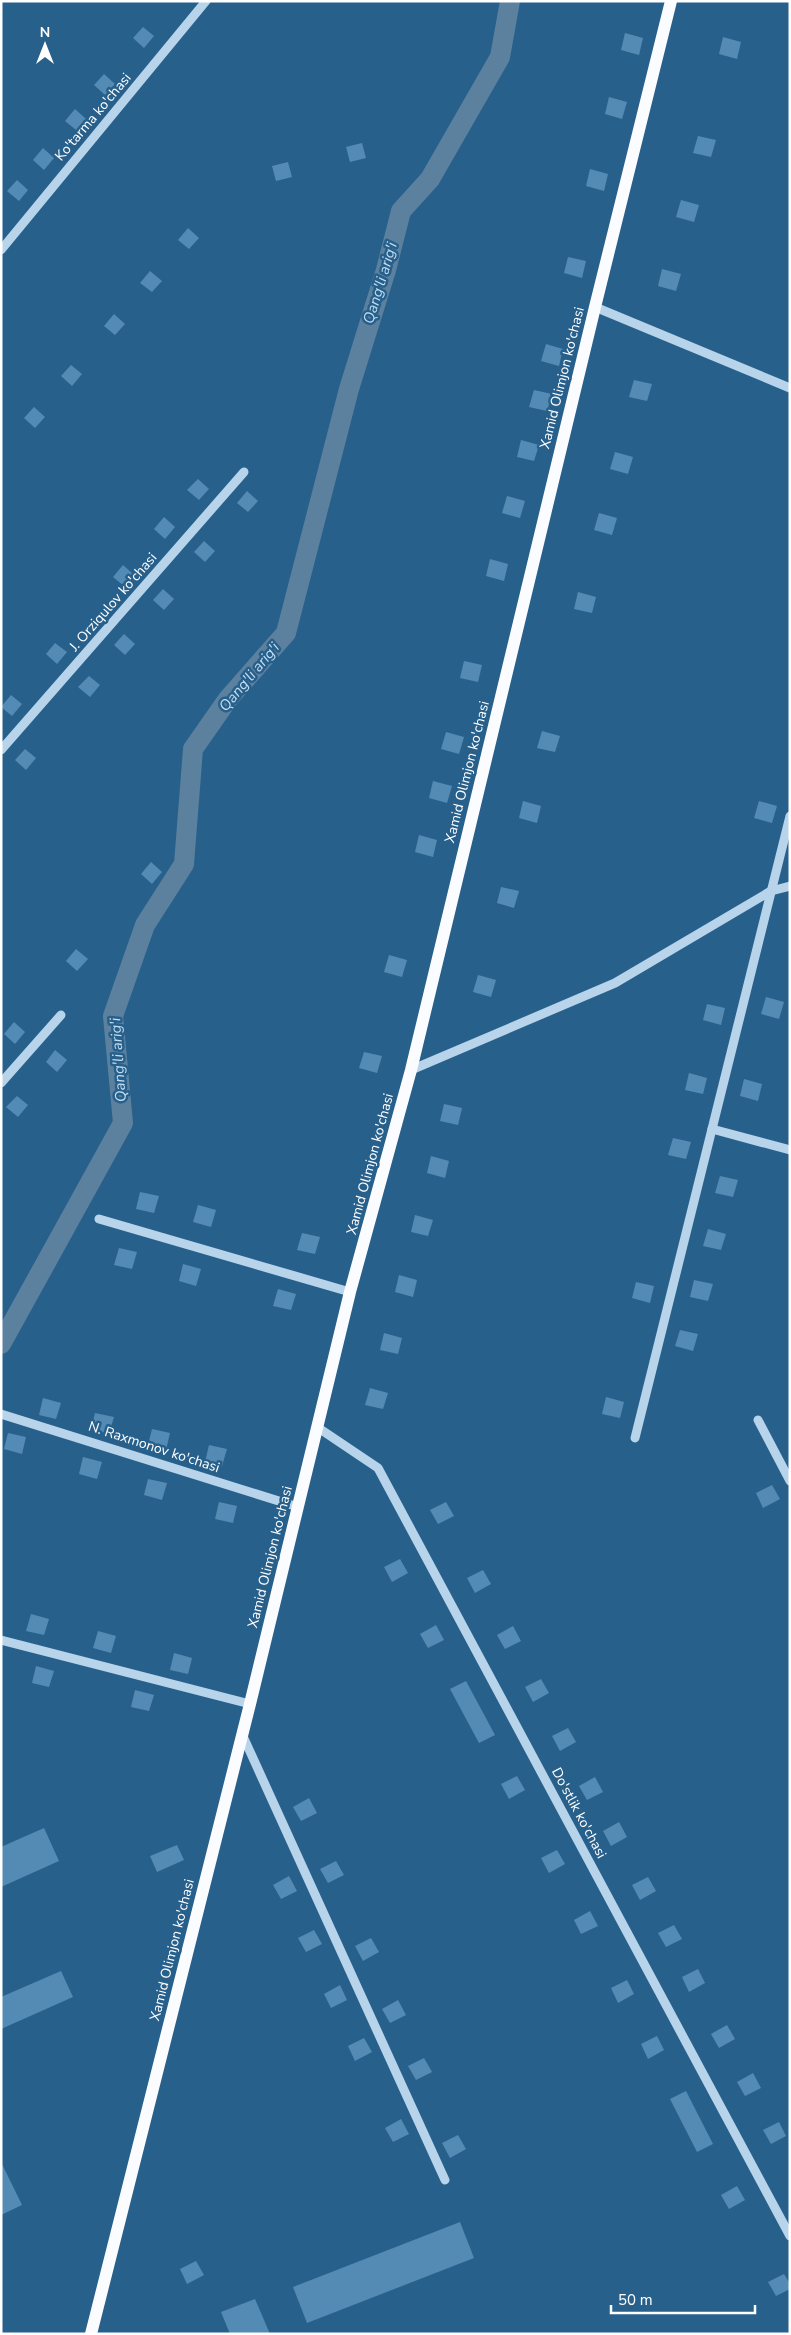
<svg xmlns="http://www.w3.org/2000/svg" width="791" height="2335" font-family="'Nunito Sans',sans-serif">
<style>
.lines{fill:none;stroke-linecap:round;stroke-linejoin:round}
.canal{stroke:#5c819f;stroke-width:20}
.building{fill:#548bb5}
.minor{stroke:#b7d4ea;stroke-width:9}
.major{stroke:#fafcff;stroke-width:12}
.labels{text-anchor:middle;dominant-baseline:central;stroke-width:5;stroke-linejoin:round;paint-order:stroke}
.street-label{font-size:14px;fill:#fff;stroke:#28608c}
.water-label{font-size:15px;font-style:italic;fill:#c3def1;stroke:#28608c}
</style>
<rect width="100%" height="100%" fill="#28608c"/>
<g class="lines">
<path class="canal" d="M1,1344L123,1123L113,1016L145,925L184,864L193,749L228,699L286,633L349,389L386,270L401,211L430,179L500,57L510,1"/>
</g>
<g class="building">
<path d="M143,27L154,36L144,48L133,38Z"/>
<path d="M625,33L643,38L639,55L621,50Z"/>
<path d="M723,37L741,42L737,59L719,54Z"/>
<path d="M104,74L115,84L105,95L94,85Z"/>
<path d="M609,97L627,102L622,119L605,114Z"/>
<path d="M75,109L86,119L76,130L65,121Z"/>
<path d="M698,136L716,140L711,157L693,153Z"/>
<path d="M362,143L366,158L350,162L346,147Z"/>
<path d="M43,148L54,158L44,170L33,160Z"/>
<path d="M288,162L292,177L276,181L272,166Z"/>
<path d="M590,169L608,174L604,191L586,186Z"/>
<path d="M17,180L28,190L19,201L7,191Z"/>
<path d="M681,200L699,205L694,222L676,217Z"/>
<path d="M188,228L199,238L189,249L178,240Z"/>
<path d="M568,257L586,261L582,278L564,273Z"/>
<path d="M662,269L681,274L676,291L658,286Z"/>
<path d="M150,271L162,281L152,292L140,283Z"/>
<path d="M114,314L125,324L115,335L104,326Z"/>
<path d="M546,344L563,349L559,366L541,361Z"/>
<path d="M71,365L82,374L72,386L61,376Z"/>
<path d="M634,380L652,384L647,401L629,397Z"/>
<path d="M534,390L552,394L547,411L529,407Z"/>
<path d="M34,407L45,417L35,428L24,418Z"/>
<path d="M521,440L539,445L534,461L517,457Z"/>
<path d="M615,452L633,457L628,474L610,469Z"/>
<path d="M198,479L209,489L199,500L187,490Z"/>
<path d="M247,491L258,501L248,512L237,503Z"/>
<path d="M507,496L525,501L520,518L502,513Z"/>
<path d="M599,513L617,518L612,535L594,530Z"/>
<path d="M164,517L175,527L165,539L154,529Z"/>
<path d="M204,541L215,551L205,562L194,552Z"/>
<path d="M490,559L508,564L504,581L486,576Z"/>
<path d="M123,565L134,575L124,586L113,577Z"/>
<path d="M163,589L174,599L164,610L153,600Z"/>
<path d="M578,592L596,597L592,613L574,609Z"/>
<path d="M124,634L135,644L125,655L114,645Z"/>
<path d="M55,643L67,652L57,664L46,654Z"/>
<path d="M464,661L482,665L478,682L460,678Z"/>
<path d="M89,676L100,685L90,697L78,687Z"/>
<path d="M11,695L22,704L12,716L1,707Z"/>
<path d="M542,731L560,736L555,752L537,748Z"/>
<path d="M446,732L464,737L459,754L441,749Z"/>
<path d="M25,749L36,758L26,770L15,760Z"/>
<path d="M433,781L452,786L447,803L429,798Z"/>
<path d="M523,801L541,806L537,823L519,818Z"/>
<path d="M759,801L777,806L772,823L754,818Z"/>
<path d="M419,835L437,840L433,857L415,852Z"/>
<path d="M151,862L162,872L152,884L141,874Z"/>
<path d="M501,887L519,891L514,908L497,903Z"/>
<path d="M76,949L88,959L77,971L66,961Z"/>
<path d="M389,955L407,960L402,977L384,972Z"/>
<path d="M478,975L496,980L491,997L473,992Z"/>
<path d="M766,997L784,1002L779,1019L761,1014Z"/>
<path d="M707,1004L725,1008L721,1025L703,1020Z"/>
<path d="M14,1022L25,1032L15,1044L4,1034Z"/>
<path d="M55,1050L67,1060L57,1072L46,1062Z"/>
<path d="M364,1052L382,1056L377,1073L359,1068Z"/>
<path d="M689,1073L707,1078L703,1094L685,1090Z"/>
<path d="M744,1079L762,1084L758,1101L740,1096Z"/>
<path d="M17,1096L28,1105L18,1117L6,1107Z"/>
<path d="M444,1104L462,1108L458,1125L440,1121Z"/>
<path d="M673,1138L691,1142L686,1159L668,1155Z"/>
<path d="M431,1156L449,1161L445,1178L427,1173Z"/>
<path d="M720,1176L738,1180L733,1197L715,1193Z"/>
<path d="M140,1192L159,1196L154,1213L136,1209Z"/>
<path d="M198,1205L216,1210L211,1227L193,1222Z"/>
<path d="M415,1215L433,1220L428,1236L411,1232Z"/>
<path d="M708,1229L726,1234L721,1250L703,1246Z"/>
<path d="M302,1233L320,1237L315,1254L297,1250Z"/>
<path d="M119,1248L137,1252L132,1269L114,1265Z"/>
<path d="M183,1264L201,1269L196,1286L179,1281Z"/>
<path d="M399,1275L417,1280L413,1297L395,1292Z"/>
<path d="M694,1280L713,1284L708,1301L690,1297Z"/>
<path d="M636,1282L654,1286L650,1303L632,1298Z"/>
<path d="M278,1289L296,1294L291,1310L273,1306Z"/>
<path d="M680,1330L698,1334L693,1351L675,1346Z"/>
<path d="M384,1333L402,1338L398,1354L380,1350Z"/>
<path d="M370,1388L388,1393L383,1409L365,1405Z"/>
<path d="M606,1397L624,1402L620,1418L602,1414Z"/>
<path d="M43,1398L61,1403L56,1419L39,1415Z"/>
<path d="M95,1413L114,1417L109,1434L91,1429Z"/>
<path d="M152,1429L170,1433L166,1450L148,1445Z"/>
<path d="M8,1433L26,1437L22,1454L4,1449Z"/>
<path d="M209,1445L227,1449L222,1466L205,1462Z"/>
<path d="M83,1457L102,1462L97,1479L79,1474Z"/>
<path d="M148,1479L167,1483L162,1500L144,1495Z"/>
<path d="M772,1485L780,1499L763,1508L756,1493Z"/>
<path d="M219,1502L237,1506L233,1523L215,1519Z"/>
<path d="M446,1502L454,1516L438,1524L430,1510Z"/>
<path d="M400,1559L408,1573L392,1582L384,1567Z"/>
<path d="M483,1570L491,1584L475,1593L467,1578Z"/>
<path d="M31,1614L49,1619L44,1635L26,1631Z"/>
<path d="M436,1625L444,1640L428,1648L420,1634Z"/>
<path d="M513,1626L521,1641L505,1649L497,1635Z"/>
<path d="M98,1631L116,1636L111,1653L93,1648Z"/>
<path d="M174,1653L192,1658L188,1674L170,1670Z"/>
<path d="M36,1666L54,1671L49,1687L32,1683Z"/>
<path d="M541,1679L549,1693L533,1702L525,1687Z"/>
<path d="M466,1681L495,1735L479,1743L450,1689Z"/>
<path d="M135,1690L154,1695L149,1711L131,1707Z"/>
<path d="M568,1728L576,1742L560,1751L552,1736Z"/>
<path d="M517,1776L525,1790L509,1799L501,1784Z"/>
<path d="M595,1777L603,1792L587,1800L579,1786Z"/>
<path d="M309,1798L317,1813L301,1821L293,1807Z"/>
<path d="M619,1822L627,1837L611,1846L603,1831Z"/>
<path d="M44,1828L59,1861L1,1887V1847Z"/>
<path d="M177,1845L184,1860L157,1872L150,1856Z"/>
<path d="M557,1850L565,1864L549,1873L541,1858Z"/>
<path d="M336,1861L344,1875L328,1883L320,1869Z"/>
<path d="M289,1876L297,1891L281,1899L273,1885Z"/>
<path d="M648,1877L656,1891L640,1900L632,1885Z"/>
<path d="M590,1911L598,1926L581,1934L574,1920Z"/>
<path d="M674,1925L682,1939L666,1947L658,1933Z"/>
<path d="M314,1930L322,1944L306,1952L298,1938Z"/>
<path d="M371,1938L379,1952L363,1961L355,1946Z"/>
<path d="M698,1969L705,1983L689,1992L682,1977Z"/>
<path d="M61,1971L73,1997L1,2029V1997Z"/>
<path d="M627,1980L634,1994L618,2003L611,1988Z"/>
<path d="M340,1985L347,2000L331,2008L324,1994Z"/>
<path d="M398,2000L406,2015L390,2023L382,2009Z"/>
<path d="M727,2025L735,2039L719,2048L711,2034Z"/>
<path d="M657,2036L664,2050L648,2059L641,2044Z"/>
<path d="M364,2038L372,2052L355,2061L348,2046Z"/>
<path d="M424,2058L432,2072L416,2080L408,2066Z"/>
<path d="M753,2073L761,2088L745,2096L737,2082Z"/>
<path d="M686,2091L713,2144L697,2152L670,2099Z"/>
<path d="M401,2119L409,2134L393,2142L385,2128Z"/>
<path d="M779,2122L786,2136L771,2144L763,2130Z"/>
<path d="M458,2135L466,2149L450,2158L442,2143Z"/>
<path d="M1,2162L22,2205L1,2215Z"/>
<path d="M737,2186L745,2200L729,2209L721,2195Z"/>
<path d="M460,2222L474,2258L307,2323L293,2287Z"/>
<path d="M196,2261L204,2275L187,2284L180,2269Z"/>
<path d="M784,2274L790,2284V2289L776,2296L768,2282Z"/>
<path d="M255,2299L270,2334H230L221,2312Z"/>
</g>
<g class="lines">
<g class="minor">
<path d="M1,250L206,1"/>
<path d="M595,307L790,388"/>
<path d="M1,750L244,472"/>
<path d="M411,1070L615,983L771,891L790,886"/>
<path d="M1,1083L61,1015"/>
<path d="M712,1129L790,1150"/>
<path d="M99,1219L350,1292"/>
<path d="M1,1414L298,1507"/>
<path d="M758,1420L790,1481"/>
<path d="M317,1427L378,1468L790,2236"/>
<path d="M635,1438L790,816"/>
<path d="M1,1640L250,1704"/>
<path d="M242,1734L445,2180"/>
</g>
<path class="major" d="M91,2334L250,1704L350,1292L411,1070L595,307L671,1"/>
</g>
<g class="labels">
<g class="street-label">
<text transform="translate(93 117) rotate(-50)">Ko'tarma ko'chasi</text>
<text transform="translate(562 378) rotate(-76)">Xamid Olimjon ko'chasi</text>
<text transform="translate(113 602) rotate(-49)">J. Orziqulov ko'chasi</text>
<text transform="translate(467 772) rotate(-76)">Xamid Olimjon ko'chasi</text>
<text transform="translate(370 1164) rotate(-75)">Xamid Olimjon ko'chasi</text>
<text transform="translate(154 1447) rotate(18)">N. Raxmonov ko'chasi</text>
<text transform="translate(270 1557) rotate(-76)">Xamid Olimjon ko'chasi</text>
<text transform="translate(579 1813) rotate(62)">Do'stlik ko'chasi</text>
<text transform="translate(172 1950) rotate(-76)">Xamid Olimjon ko'chasi</text>
</g>
<g class="water-label">
<text transform="translate(380 283) rotate(-73)">Qang'li arig'i</text>
<text transform="translate(249 677) rotate(-50)">Qang'li arig'i</text>
<text transform="translate(118 1060) rotate(-94)">Qang'li arig'i</text>
</g>
</g>
<rect width="791" height="2335" fill="none" stroke="#ffffff" stroke-width="5"/>
<g transform="translate(45 45)" stroke="#28608c" stroke-width="4" paint-order="stroke">
<path d="M0-4L9 19L0 12L-9 19Z" fill="#ffffff"/>
<text y="-8" font-size="14" font-weight="bold" text-anchor="middle" fill="#ffffff">N</text>
</g>
<path d="M611 2305v8h144v-8" fill="none" stroke="#ffffff" stroke-width="2.5"/>
<text x="618" y="2305" font-size="15" fill="#ffffff" stroke="#28608c" stroke-width="4" paint-order="stroke">50 m</text>
</svg>
